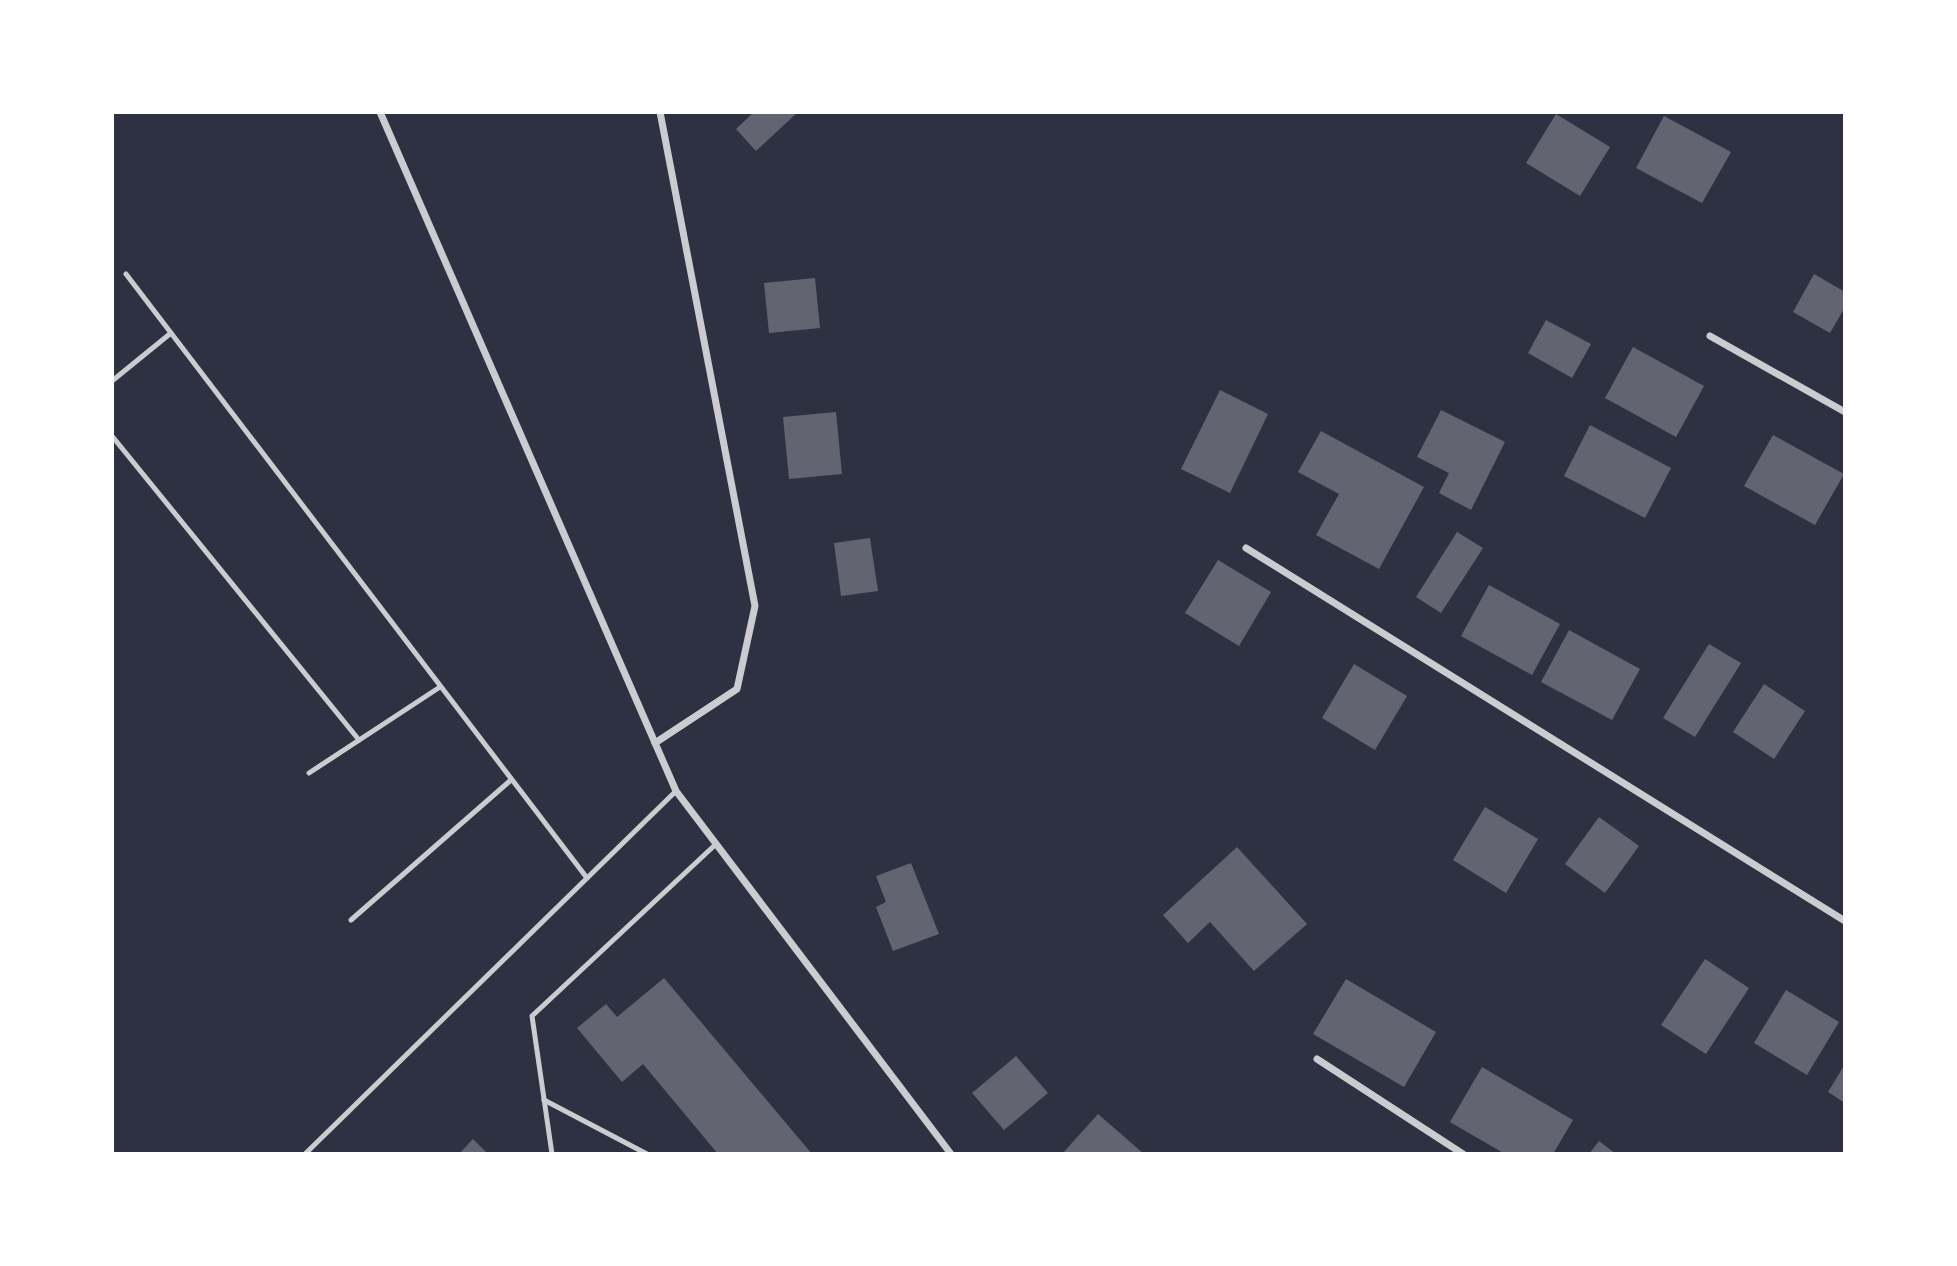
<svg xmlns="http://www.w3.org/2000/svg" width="1957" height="1266" font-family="Raleway,sans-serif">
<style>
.building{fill:#626471}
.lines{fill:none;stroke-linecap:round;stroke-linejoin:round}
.service{stroke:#caccd0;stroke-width:5}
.minor{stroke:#caccd0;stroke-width:7}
</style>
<rect width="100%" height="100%" fill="#2d3142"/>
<g class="building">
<path d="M754,112H798L756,151L736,129Z"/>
<path d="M1556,114L1610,147L1580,196L1526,163Z"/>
<path d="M1664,116L1731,152L1702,203L1636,168Z"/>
<path d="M1814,274L1845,292V307L1830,333L1793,312Z"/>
<path d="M815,278L820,328L769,333L764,283Z"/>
<path d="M1546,320L1591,344L1572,378L1528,353Z"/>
<path d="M1633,347L1704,386L1676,437L1605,398Z"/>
<path d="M1220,390L1268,414L1230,493L1181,469Z"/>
<path d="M1441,410L1505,442L1471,510L1439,493L1449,473L1417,457Z"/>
<path d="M836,412L842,474L789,479L783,417Z"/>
<path d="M1590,425L1671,468L1645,518L1564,476Z"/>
<path d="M1321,431L1424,487L1379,569L1316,535L1339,494L1298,472Z"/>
<path d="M1773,435L1844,474L1815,525L1744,486Z"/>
<path d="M1457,532L1483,548L1441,613L1416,597Z"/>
<path d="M870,538L878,591L841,596L834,543Z"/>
<path d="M1218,560L1271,592L1239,646L1185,613Z"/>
<path d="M1489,585L1560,624L1532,675L1461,636Z"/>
<path d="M1569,630L1640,669L1612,720L1541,682Z"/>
<path d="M1709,644L1741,663L1695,737L1663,718Z"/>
<path d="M1354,664L1407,696L1375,750L1322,718Z"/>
<path d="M1764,684L1805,711L1774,759L1733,732Z"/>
<path d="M1485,807L1538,839L1506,893L1453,860Z"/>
<path d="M1599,817L1639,846L1605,893L1565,864Z"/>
<path d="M1237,847L1307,924L1254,971L1210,922L1188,943L1163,915Z"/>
<path d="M911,863L939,934L893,951L876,907L886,902L876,876Z"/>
<path d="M1705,959L1749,988L1706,1054L1661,1025Z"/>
<path d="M664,978L812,1154H718L643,1064L622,1082L577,1028L606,1004L617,1017Z"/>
<path d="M1346,979L1436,1032L1404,1087L1313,1034Z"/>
<path d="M1786,990L1839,1022L1807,1075L1754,1043Z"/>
<path d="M1016,1056L1048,1093L1004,1130L972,1093Z"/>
<path d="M1845,1064V1103L1828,1092Z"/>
<path d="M1482,1067L1573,1120L1553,1154H1505L1450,1122Z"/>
<path d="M1098,1114L1144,1154H1062Z"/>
<path d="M473,1139L488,1154H459Z"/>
<path d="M1599,1141L1616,1154H1589Z"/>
</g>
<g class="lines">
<g class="service">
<path d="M126,274L587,878"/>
<path d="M112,381L171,333"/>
<path d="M112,436L359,740"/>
<path d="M309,773L440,687"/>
<path d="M351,920L511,780"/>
<path d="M544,1100L647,1154"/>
<path d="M305,1154L676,791"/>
<path d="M552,1154L532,1016L716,844"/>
</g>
<g class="minor">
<path d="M380,112L676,791L951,1154"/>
<path d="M1710,336L1845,412"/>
<path d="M1246,548L1845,921"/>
<path d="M655,743L737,689L755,606L660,112"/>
<path d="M1317,1059L1463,1154"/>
</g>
</g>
<rect width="1957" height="1266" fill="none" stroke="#ffffff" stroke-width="228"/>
</svg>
